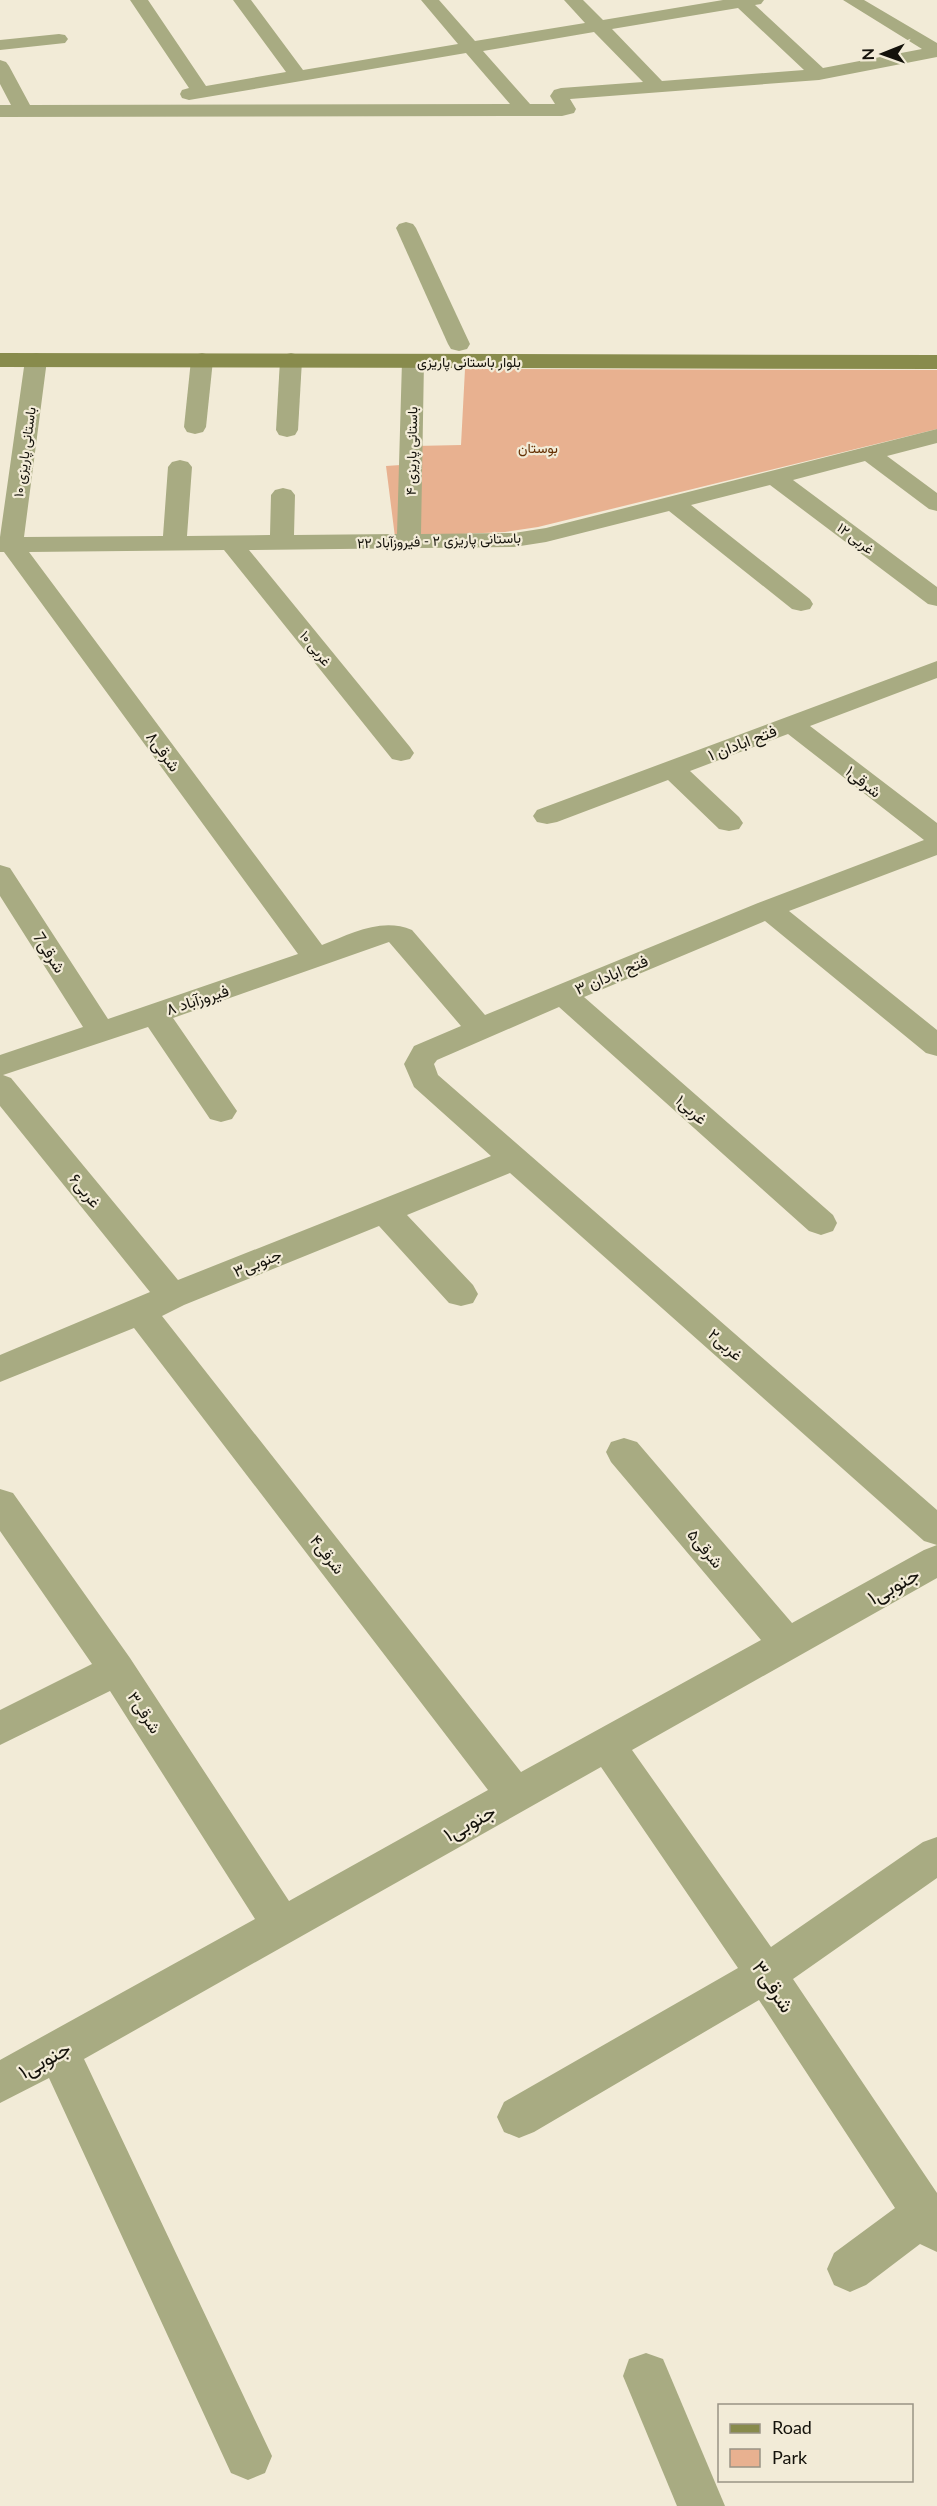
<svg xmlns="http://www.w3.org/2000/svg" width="937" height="2506" font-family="Lato,Vazirmatn,sans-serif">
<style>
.green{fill:#e8b190}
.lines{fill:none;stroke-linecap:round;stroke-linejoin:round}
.minor{fill:#a8ab82;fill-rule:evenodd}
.secondary{fill:#888b4c;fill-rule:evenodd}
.labels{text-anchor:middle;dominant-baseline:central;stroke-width:4.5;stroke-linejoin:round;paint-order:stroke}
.far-street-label{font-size:14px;fill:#14120b;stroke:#f2ebd7}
.far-park-label{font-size:14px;fill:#653003;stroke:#f2ebd7}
.street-label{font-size:16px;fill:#14120b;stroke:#f2ebd7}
.near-street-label{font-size:20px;fill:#14120b;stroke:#f2ebd7}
</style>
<rect width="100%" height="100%" fill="#f2ebd7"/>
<path class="green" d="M465,369L937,370V429L538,527L505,532L395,537L386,466L415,464V446L461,445Z"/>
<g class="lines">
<g class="minor">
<path d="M130,0H148L206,86L286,72L233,0H251L303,70L458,44L421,0H439L475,41L585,23L564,0H583L603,20L723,0H764L761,4L755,5L823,68L922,49L843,0H864L937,43V57L819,80L570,99L576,109L574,113L562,116L0,117V105H11L0,84V60L6,62L9,66L30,105L510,104L466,53L189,100L182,98L180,94L182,90L189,88ZM738,8L804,70L662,81L612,29ZM594,32L643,82L561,88L554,90L550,96L555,104H530L483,51Z"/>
<path d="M59,34L65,35L68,39L65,43L0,50V40Z"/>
<path d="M406,222L413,224L416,228L470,344L467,349L459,351L451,349L448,344L396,228L399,224Z"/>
<path d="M36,353L44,355L47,360L24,537L163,536L168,467L172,462L180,460L188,462L192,467L187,536L270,535L271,495L275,490L283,488L291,490L295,495L294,535L397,534L402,361L405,356L413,354L421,356L424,361L421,534L514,533L546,528L937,429V443L887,456L937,493V511L929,509L865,461L793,480L937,587V606L928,604L770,485L691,505L810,599L813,604L810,609L801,611L792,609L669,511L546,542L514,547L249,550L410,747L414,753L410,759L401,761L392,759L224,550L29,552L322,945C351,934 381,917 412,930L485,1015L758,903L924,840L788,734L690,771L739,817L743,823L739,829L729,831L719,829L668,780L557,822L547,824L537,822L533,816L537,810L937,661V678L810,726L937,823V855L789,911L937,1030V1056L926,1053L765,921L584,997L833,1215L837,1223L833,1231L821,1235L809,1231L559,1007L437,1060L434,1064L438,1075L937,1510V1578L632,1750L771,1947L923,1842L937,1837V1878L793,1979L937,2193V2252L920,2244L866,2285L850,2292L834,2285L827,2269L834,2253L895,2208L759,2000L534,2132L519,2138L504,2132L497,2117L504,2102L738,1968L601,1767L84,2059L272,2456L265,2473L248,2480L231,2473L49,2078L0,2103V2060L255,1919L110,1691L0,1745V1710L92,1664L0,1531V1489L13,1493L130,1658L289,1901L488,1790L134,1328L0,1382V1355L150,1292L0,1106V1055L83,1027L0,896V865L10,868L108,1019L298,954L4,552H0V537L25,360L28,355ZM389,942L461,1026L414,1046L404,1064L414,1087L491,1156L178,1280L11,1078L3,1075L148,1027L210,1119L221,1122L232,1119L237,1111L173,1018ZM510,1173L924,1541L937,1545L924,1550L792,1623L637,1442L624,1438L611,1442L606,1452L611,1462L761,1640L521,1772L162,1316L184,1305L379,1226L449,1303L461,1306L473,1303L478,1294L473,1285L407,1215Z"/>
<path d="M202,353L210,355L213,360L206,427L203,432L195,434L187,432L184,427L191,360L194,355Z"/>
<path d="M291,353L299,355L302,360L298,430L295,435L287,437L279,435L276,430L280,360L283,355Z"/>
<path d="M646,2353L663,2359L725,2506H677L623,2376L629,2359Z"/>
</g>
<path class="secondary" d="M0,353L937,355V369L0,367Z"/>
</g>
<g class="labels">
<g class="far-street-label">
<text x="469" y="361">بلوار باستانی پاریزی</text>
<text transform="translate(411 451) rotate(-89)">باستانی پاریزی ۴</text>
<text transform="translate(24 452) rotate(-82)">باستانی پاریزی ۱۰</text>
<text transform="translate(856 538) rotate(37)">غربی ۱۲</text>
<text transform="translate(439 540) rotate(-2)">باستانی پاریزی ۲ - فیروزآباد ۲۲</text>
<text transform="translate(316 648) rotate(51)">غربی ۱۰</text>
</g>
<g class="far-park-label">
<text x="538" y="447">بوستان</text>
</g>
<g class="street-label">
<text transform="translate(742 742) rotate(-21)">فتح ابادان ۱</text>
<text transform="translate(164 751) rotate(54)">شرقی۸</text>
<text transform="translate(864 781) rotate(38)">شرقی۱</text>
<text transform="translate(50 952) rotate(57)">شرقی7</text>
<text transform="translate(611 974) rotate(-23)">فتح ابادان ۳</text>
<text transform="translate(197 999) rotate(-18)">فیروزآباد ۸</text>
<text transform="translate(692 1109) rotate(41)">غربی۱</text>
<text transform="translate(86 1190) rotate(51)">غربی۶</text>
<text transform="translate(257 1262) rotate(-22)">جنوبی۳</text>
<text transform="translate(726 1344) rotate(41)">غربی۲</text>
<text transform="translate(706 1548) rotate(50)">شرقی۵</text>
<text transform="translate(328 1554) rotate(52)">شرقی۴</text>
<text transform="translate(145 1712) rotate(57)">شرقی۳</text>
</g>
<g class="near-street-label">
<text transform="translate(893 1585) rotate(-29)">جنوبی۱</text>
<text transform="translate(469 1822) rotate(-29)">جنوبی۱</text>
<text transform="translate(774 1986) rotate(56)">شرقی۳</text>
<text transform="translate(44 2059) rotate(-29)">جنوبی۱</text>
</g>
</g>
<rect x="718" y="2404" width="195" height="78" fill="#f2ebd7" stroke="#999485" stroke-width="1.5"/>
<rect x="730" y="2424" width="30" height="9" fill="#888b4c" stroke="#999485" stroke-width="1.5"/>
<text x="772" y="2434" font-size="18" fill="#14120b">Road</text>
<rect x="730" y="2449" width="30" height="18" fill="#e8b190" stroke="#999485" stroke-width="1.5"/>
<text x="772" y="2464" font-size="18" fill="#14120b">Park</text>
<g transform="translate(883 54) rotate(269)" stroke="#f2ebd7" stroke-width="4.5" paint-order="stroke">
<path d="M0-4.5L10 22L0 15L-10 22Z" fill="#14120b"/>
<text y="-9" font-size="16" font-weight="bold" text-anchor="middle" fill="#14120b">N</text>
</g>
</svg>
